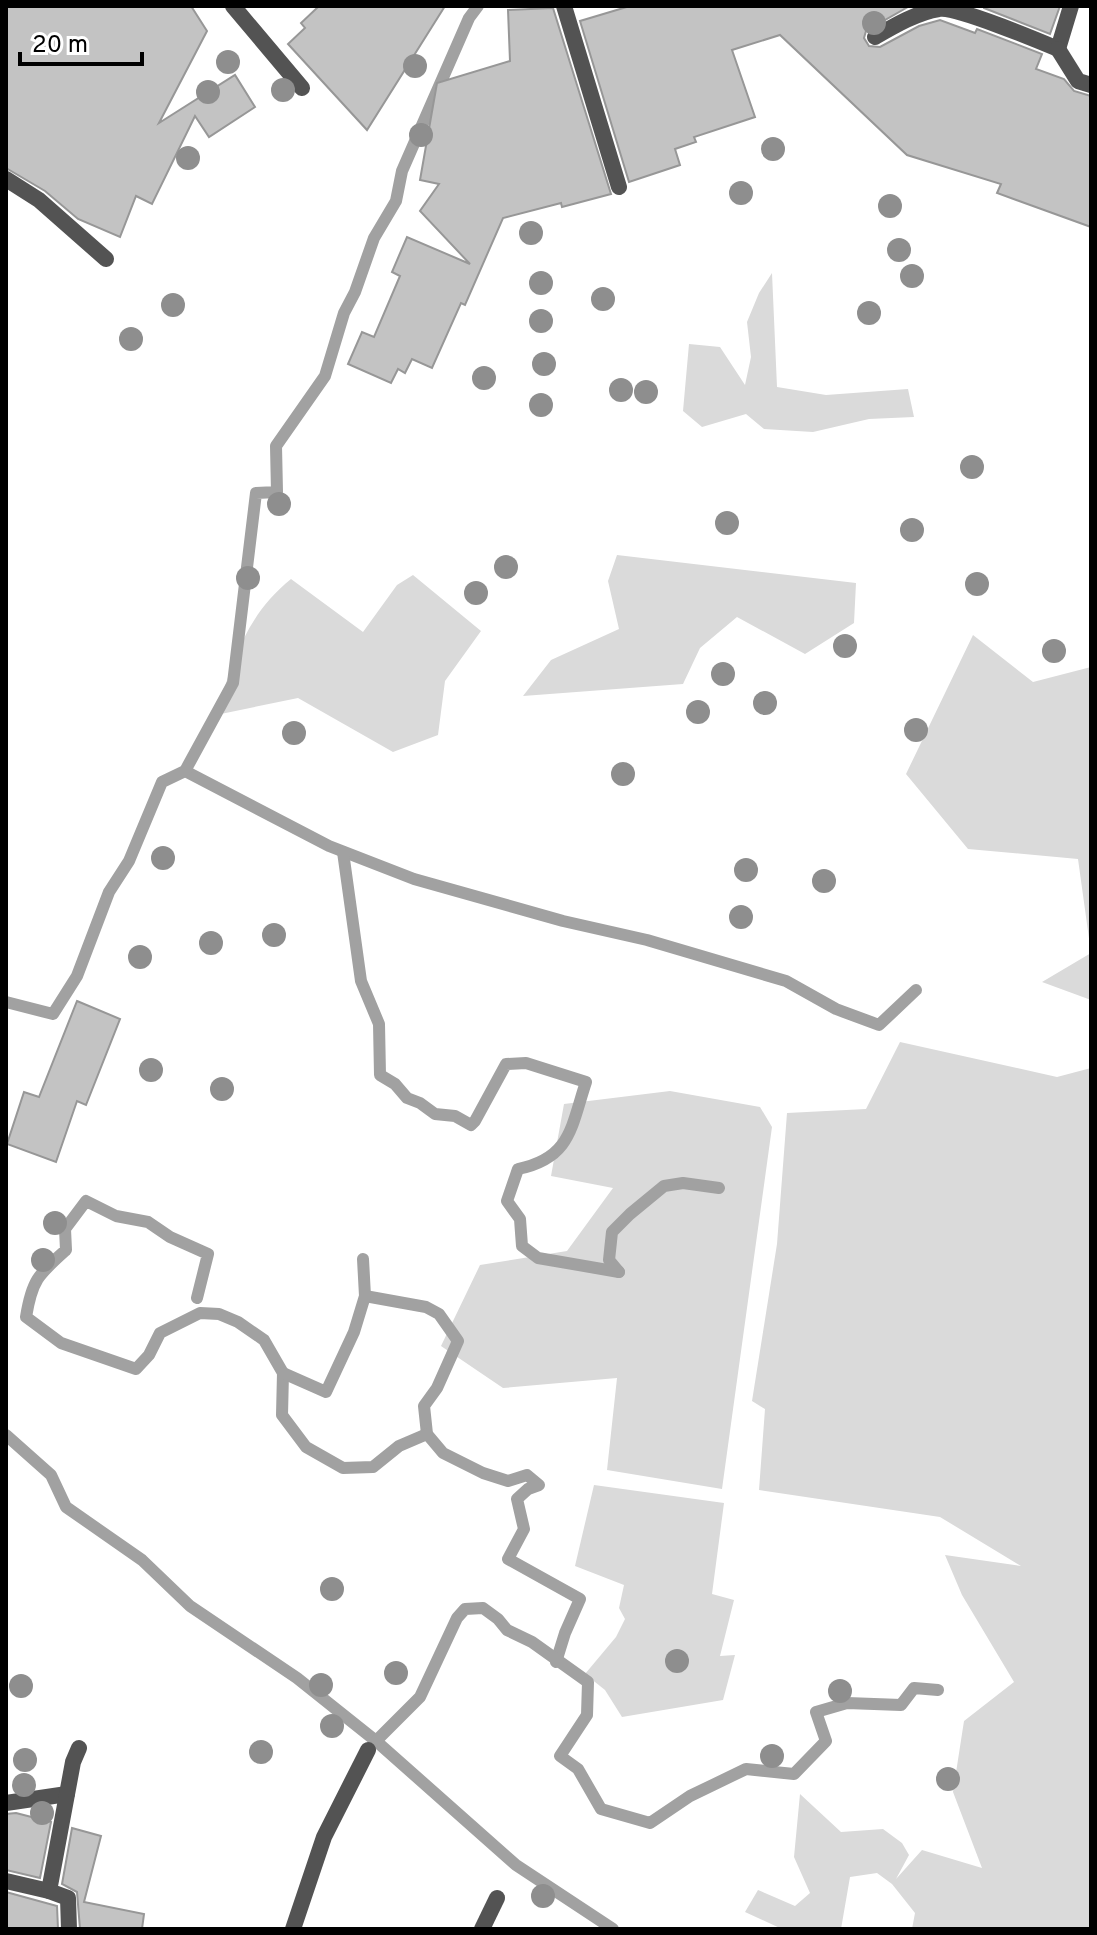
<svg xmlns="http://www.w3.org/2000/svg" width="1097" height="1935" font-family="Overpass,sans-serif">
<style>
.green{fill:#dadada}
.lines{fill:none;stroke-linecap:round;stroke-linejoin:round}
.stream{stroke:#a1a1a1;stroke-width:12}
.building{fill:#c3c3c3;stroke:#979797;stroke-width:2}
.street{stroke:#535353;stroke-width:16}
.tree{fill:#8e8e8e}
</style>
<rect width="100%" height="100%" fill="#fff"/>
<g class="green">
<path d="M772,273L777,387L826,395L908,389L914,417L869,419L813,432L764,429L746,414L702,427L683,411L689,344L720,347L745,385L751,357L747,322L759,293Z"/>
<path d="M617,555L856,583L854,623L805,654L737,617L700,648L683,684L523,696L551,660L619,629L608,581Z"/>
<path d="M413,575L481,631L445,681L438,735L393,752L298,698L216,715C232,663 246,615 291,579L363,632L397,585Z"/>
<path d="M973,635L1033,682L1091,667V1000L1042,982L1091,953L1078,859L968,849L906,774Z"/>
<path d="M900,1042L1057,1077L1091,1068V1929H912L915,1913L892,1884L877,1873L850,1877L841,1929H782L745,1912L758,1890L795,1906L810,1893L794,1857L800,1794L841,1832L883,1829L902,1843L909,1855L896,1879L922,1850L982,1868L953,1792L964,1721L1014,1682L962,1595L945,1555L1021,1566L940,1517L759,1490L765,1409L752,1401L777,1244L787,1113L866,1109Z"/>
<path d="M670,1091L760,1107L772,1127L722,1489L607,1470L617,1378L503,1388L441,1346L480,1265L567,1251L613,1188L551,1176L564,1104Z"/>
<path d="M594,1485L724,1503L712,1594L734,1600L720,1656L735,1655L723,1700L622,1717L605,1690L585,1674L616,1637L625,1619L619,1608L624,1585L575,1566Z"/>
</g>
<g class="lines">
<g class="stream">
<path d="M185,771L329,846L414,879L563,921L647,940L786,981L836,1009L879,1025L916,990"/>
<path d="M343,852L361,981L379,1024L380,1075L395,1084L407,1098L420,1103L435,1114L455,1116L471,1125L475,1121L506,1064L526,1063L586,1082C571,1127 571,1158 518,1169L507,1201L520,1219L522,1246L538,1258L619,1272"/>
<path d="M6,1002L53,1014L77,976L109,892L129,861L162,782L185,771L233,683L256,493L277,492L276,446L325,376L344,313L355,292L374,238L396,201L402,171L469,18L478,6"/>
<path d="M619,1272L609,1260L612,1232L630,1214L664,1186L683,1183L719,1188"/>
<path d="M365,1296L426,1307L439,1314L458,1341L437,1388L424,1406L427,1434L443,1453L483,1473L508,1481L527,1475L539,1485L528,1489L517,1499L524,1529L508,1559L580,1599L565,1633L556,1662"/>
<path d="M197,1298L208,1254L170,1237L148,1222L116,1216L86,1201L65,1229L66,1250C38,1275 32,1280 26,1317L61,1343L136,1369L149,1355L160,1333L200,1313L219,1314L238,1322L264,1340L283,1373L282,1415L306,1447L343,1468L373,1467L399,1446L427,1434"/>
<path d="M283,1373L326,1392L354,1332L365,1296L363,1259"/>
<path d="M6,1435L51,1475L66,1507L142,1560L190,1606L297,1678L376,1741L516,1865L613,1929"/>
<path d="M376,1741L420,1697L457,1618L465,1609L483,1608L498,1619L507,1630L532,1642L588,1682L587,1715L560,1756L578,1769L601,1809L650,1823L690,1796L746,1769L794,1774L826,1741L816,1712L847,1703L901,1705L914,1688L938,1690"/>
</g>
</g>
<g class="building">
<path d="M6,6H191L207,31L159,123L235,75L255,107L209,137L195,116L152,204L136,196L120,237L78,219L45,191L6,168Z"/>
<path d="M319,6H445L367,130L288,44L305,28L301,23Z"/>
<path d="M630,6H900L906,8L866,31L864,38L869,46L880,47L919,26L940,20L975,33L977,29L1042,54L1036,69L1064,79L1074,91L1091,96V227L997,193L1001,184L907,155L780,35L732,50L755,117L694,137L696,142L675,149L680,165L629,182L580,21Z"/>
<path d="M984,6H1060L1050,34L984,8Z"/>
<path d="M553,8L611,194L562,207L561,203L503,218L465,305L461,303L432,368L412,359L405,373L398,369L391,383L348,364L362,332L374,337L400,276L392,272L407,237L470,264L420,211L439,184L420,180L437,83L510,61L508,10Z"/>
<path d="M77,1001L120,1019L86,1105L77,1101L56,1162L7,1144L24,1092L39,1097Z"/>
<path d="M16,1813L51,1822L40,1878L6,1870V1814Z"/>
<path d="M72,1828L101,1836L84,1902L144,1914L142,1929H80L77,1892L62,1884Z"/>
<path d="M6,1892L57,1906L58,1929H6Z"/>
</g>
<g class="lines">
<g class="street">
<path d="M233,6L302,88"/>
<path d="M564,6L619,187"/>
<path d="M875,37C894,26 918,12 939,9C955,6 1039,41 1058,49L1071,6"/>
<path d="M1058,49L1078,81L1091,85"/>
<path d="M6,179L39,200L106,259"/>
<path d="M6,1803L67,1794"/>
<path d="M6,1881L49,1891"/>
<path d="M69,1929L68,1898L49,1891L73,1762L79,1748"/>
<path d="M293,1929L324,1837L368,1750"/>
<path d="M482,1929L497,1898"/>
</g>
</g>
<g class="tree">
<circle cx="874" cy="23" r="12"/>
<circle cx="228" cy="62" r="12"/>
<circle cx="415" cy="66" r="12"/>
<circle cx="283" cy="90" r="12"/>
<circle cx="208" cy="92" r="12"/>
<circle cx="421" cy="135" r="12"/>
<circle cx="773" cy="149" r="12"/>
<circle cx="188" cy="158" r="12"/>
<circle cx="741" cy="193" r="12"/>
<circle cx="890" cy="206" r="12"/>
<circle cx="531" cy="233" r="12"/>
<circle cx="899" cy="250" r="12"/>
<circle cx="912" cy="276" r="12"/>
<circle cx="541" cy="283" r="12"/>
<circle cx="603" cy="299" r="12"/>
<circle cx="173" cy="305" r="12"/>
<circle cx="869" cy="313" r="12"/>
<circle cx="541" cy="321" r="12"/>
<circle cx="131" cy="339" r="12"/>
<circle cx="544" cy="364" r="12"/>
<circle cx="484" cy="378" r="12"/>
<circle cx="621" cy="390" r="12"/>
<circle cx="646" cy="392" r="12"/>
<circle cx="541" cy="405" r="12"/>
<circle cx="972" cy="467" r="12"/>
<circle cx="279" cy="504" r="12"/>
<circle cx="727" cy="523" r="12"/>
<circle cx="912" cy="530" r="12"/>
<circle cx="506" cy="567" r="12"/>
<circle cx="248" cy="578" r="12"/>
<circle cx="977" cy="584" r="12"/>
<circle cx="476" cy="593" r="12"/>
<circle cx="845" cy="646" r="12"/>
<circle cx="1054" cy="651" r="12"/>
<circle cx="723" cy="674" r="12"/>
<circle cx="765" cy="703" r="12"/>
<circle cx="698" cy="712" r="12"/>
<circle cx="916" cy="730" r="12"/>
<circle cx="294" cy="733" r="12"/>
<circle cx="623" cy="774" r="12"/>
<circle cx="163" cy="858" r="12"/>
<circle cx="746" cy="870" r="12"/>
<circle cx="824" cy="881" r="12"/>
<circle cx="741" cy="917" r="12"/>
<circle cx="274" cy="935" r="12"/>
<circle cx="211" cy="943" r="12"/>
<circle cx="140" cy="957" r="12"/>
<circle cx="151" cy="1070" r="12"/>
<circle cx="222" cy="1089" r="12"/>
<circle cx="55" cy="1223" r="12"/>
<circle cx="43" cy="1260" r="12"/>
<circle cx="332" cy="1589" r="12"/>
<circle cx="677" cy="1661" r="12"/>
<circle cx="396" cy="1673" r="12"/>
<circle cx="321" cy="1685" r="12"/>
<circle cx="21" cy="1686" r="12"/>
<circle cx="840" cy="1691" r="12"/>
<circle cx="332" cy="1726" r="12"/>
<circle cx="261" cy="1752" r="12"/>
<circle cx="772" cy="1756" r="12"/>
<circle cx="25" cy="1760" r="12"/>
<circle cx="948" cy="1779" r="12"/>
<circle cx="24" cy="1785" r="12"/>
<circle cx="42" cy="1813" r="12"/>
<circle cx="543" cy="1896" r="12"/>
</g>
<rect width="1097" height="1935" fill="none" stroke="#000000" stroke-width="16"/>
<path d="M20 52v12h122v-12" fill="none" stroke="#000000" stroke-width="4"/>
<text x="32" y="52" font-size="24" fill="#000000" stroke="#ffffff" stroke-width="6" paint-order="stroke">20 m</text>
</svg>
